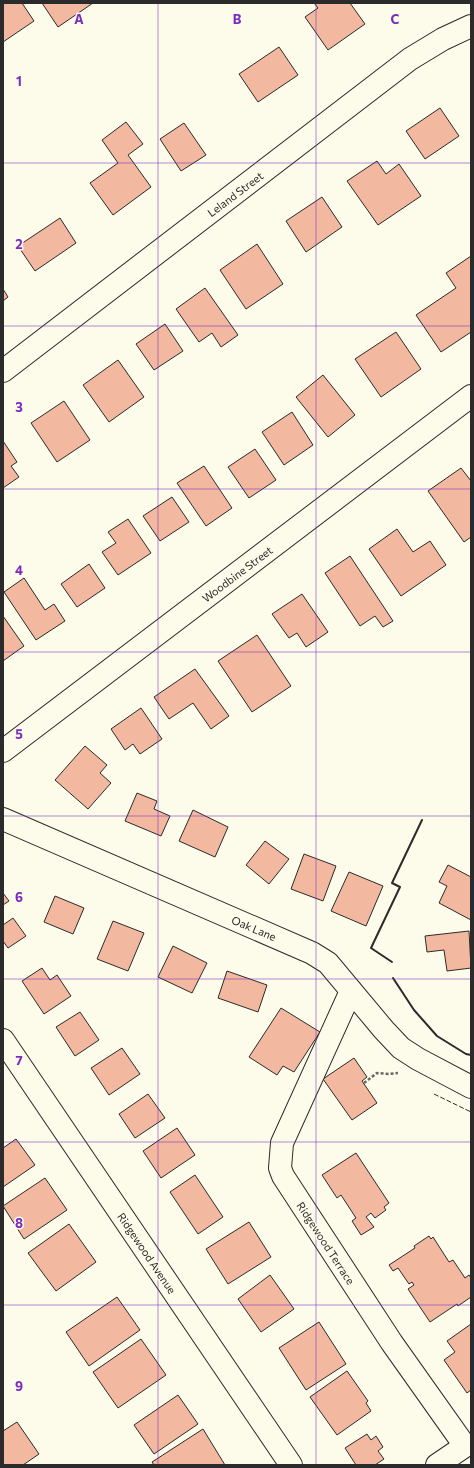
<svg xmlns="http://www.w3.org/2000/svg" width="474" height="1468" font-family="Commissioner,sans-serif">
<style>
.building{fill:#f2b8a0;stroke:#2b2b2b}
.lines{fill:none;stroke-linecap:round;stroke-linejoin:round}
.minor-casing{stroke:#2b2b2b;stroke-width:24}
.path{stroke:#6a6964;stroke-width:2.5;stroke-dasharray:3 2;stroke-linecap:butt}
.minor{stroke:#fdfbea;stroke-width:22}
.fence{stroke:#2b2b2b;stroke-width:1;stroke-dasharray:5 2;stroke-linecap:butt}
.wall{stroke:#2b2b2b;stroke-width:2}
.grid{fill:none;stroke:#7b2cbf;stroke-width:1;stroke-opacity:0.55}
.labels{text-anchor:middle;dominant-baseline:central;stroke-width:3;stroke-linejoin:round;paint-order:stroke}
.street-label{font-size:11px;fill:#2b2b2b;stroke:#fdfbea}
.grid-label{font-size:13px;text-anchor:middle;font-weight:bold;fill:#7b2cbf;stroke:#fdfbea;stroke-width:3;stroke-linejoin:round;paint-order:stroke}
</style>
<rect width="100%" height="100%" fill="#fdfbea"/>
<g class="building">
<path d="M5,3H22L34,21L3,42V5Z"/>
<path d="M42,3H93L58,27Z"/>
<path d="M314,3H350L365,24L328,50L305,17L318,8Z"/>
<path d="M279,47L298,75L258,102L239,74Z"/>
<path d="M440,108L459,136L425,159L406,131Z"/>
<path d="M126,122L143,144L128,155L151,187L113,215L90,183L118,163L102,140Z"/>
<path d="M184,123L206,155L181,171L160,139Z"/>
<path d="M377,161L386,174L399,164L421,196L378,225L347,181Z"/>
<path d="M322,197L342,227L306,252L286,221Z"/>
<path d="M60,218L76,243L35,271L18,246Z"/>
<path d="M257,244L283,284L246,309L220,270Z"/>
<path d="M471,256V332L441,352L416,315L456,288L446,273Z"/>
<path d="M205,288L238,335L221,347L212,333L199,342L176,309Z"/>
<path d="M3,289L8,297L3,301Z"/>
<path d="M165,324L183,351L154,370L136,344Z"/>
<path d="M396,332L421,369L381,397L355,359Z"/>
<path d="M118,360L144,397L109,422L83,385Z"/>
<path d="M323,375L355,415L328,437L296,397Z"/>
<path d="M64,401L90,440L57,462L31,423Z"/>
<path d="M292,412L313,445L284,465L262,432Z"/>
<path d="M3,441L17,462L11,466L19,477L3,488Z"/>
<path d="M255,449L276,480L249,498L228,467Z"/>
<path d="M204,466L232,508L206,526L177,483Z"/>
<path d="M461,468L471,481V537L464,542L428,491Z"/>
<path d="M172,497L189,522L160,541L143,516Z"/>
<path d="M128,519L151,553L118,575L102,552L116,543L108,532Z"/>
<path d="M397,529L413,552L430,541L446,565L401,596L369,549Z"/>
<path d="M350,556L393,621L383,627L375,616L360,626L325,573Z"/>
<path d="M89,564L105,588L77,607L61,584Z"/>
<path d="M24,578L45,610L54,604L65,621L36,640L4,592Z"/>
<path d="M302,594L328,632L306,647L297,633L289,638L272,614Z"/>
<path d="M3,616L24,646L3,661Z"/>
<path d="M257,635L291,686L252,712L218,661Z"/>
<path d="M195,669L229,716L211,729L193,703L169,719L154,697Z"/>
<path d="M141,708L162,739L140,754L133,744L125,750L111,729Z"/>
<path d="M85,746L107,765L100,773L111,783L88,809L55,780Z"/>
<path d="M137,793L157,801L154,809L170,816L161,836L125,821Z"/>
<path d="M193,810L228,827L215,857L179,841Z"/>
<path d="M265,841L289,859L269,884L246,865Z"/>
<path d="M304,854L336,866L323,901L291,889Z"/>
<path d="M448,865L471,877V920L439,903L447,886L439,882Z"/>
<path d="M349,872L383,886L366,926L331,911Z"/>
<path d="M3,893L9,901L3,905Z"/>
<path d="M55,896L84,908L73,934L44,922Z"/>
<path d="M13,918L26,936L8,948L3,941V925Z"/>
<path d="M113,921L144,933L128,971L97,959Z"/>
<path d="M469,931L471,968L447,971L444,950L427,952L425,936Z"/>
<path d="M173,946L207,963L192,993L158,977Z"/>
<path d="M42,968L50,980L57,975L71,996L44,1014L22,981Z"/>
<path d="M227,971L267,985L258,1012L218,998Z"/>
<path d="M281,1008L320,1032L294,1072L283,1066L277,1075L249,1057Z"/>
<path d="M80,1012L99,1040L75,1056L56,1027Z"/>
<path d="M122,1048L140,1074L109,1095L91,1068Z"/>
<path d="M354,1058L367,1077L362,1081L377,1103L352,1120L323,1079Z"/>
<path d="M148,1094L165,1118L135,1138L119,1114Z"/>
<path d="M177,1128L195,1155L161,1178L143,1151Z"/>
<path d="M16,1139L35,1165L3,1187V1148Z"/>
<path d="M356,1153L389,1203L384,1207L386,1210L375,1218L371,1213L366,1217L374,1227L361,1235L352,1221L356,1218L341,1195L337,1198L322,1175Z"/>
<path d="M195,1175L223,1217L198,1234L170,1192Z"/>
<path d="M45,1178L67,1210L24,1239L3,1206Z"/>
<path d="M249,1222L271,1257L228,1284L206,1249Z"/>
<path d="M69,1224L96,1262L56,1291L28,1253Z"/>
<path d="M429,1236L431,1239L433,1237L449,1262L453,1260L465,1278L469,1275L471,1278V1297L458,1306L457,1304L430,1322L408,1289L414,1285L412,1282L409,1284L398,1268L393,1271L389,1265L415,1248L414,1246Z"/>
<path d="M270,1275L294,1309L261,1332L238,1299Z"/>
<path d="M117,1297L140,1330L89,1366L66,1332Z"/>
<path d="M319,1322L346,1364L306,1390L279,1348Z"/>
<path d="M471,1324V1390L467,1393L444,1360L455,1352L447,1341Z"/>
<path d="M141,1339L166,1375L118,1408L93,1372Z"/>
<path d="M347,1371L368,1401L366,1403L371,1411L337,1435L310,1397Z"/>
<path d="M178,1395L198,1424L154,1454L134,1425Z"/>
<path d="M17,1422L39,1454L23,1465H3V1431Z"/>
<path d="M203,1429L225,1465H154L152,1462Z"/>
<path d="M367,1434L371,1440L376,1436L383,1447L378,1451L384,1459L375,1465H356L345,1448Z"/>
</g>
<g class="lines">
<g class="minor-casing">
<g id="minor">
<path d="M3,371L410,59L443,39L471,26"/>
<path d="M3,751L471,396"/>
<path d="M3,819L312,953L328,963L384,1030L401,1048L418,1059L471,1087"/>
<path d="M351,991L282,1143L280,1168L283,1176L392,1343L465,1446L437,1465"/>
<path d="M3,1040L291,1465"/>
</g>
</g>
<path class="path" d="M364,1083L377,1073L389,1074L398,1073"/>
<use href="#minor" class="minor"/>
<path class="fence" d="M434,1094L471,1112"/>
<g class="wall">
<path d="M392,962L371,948L400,887L392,883L422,820"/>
<path d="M393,978L414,1010L437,1036L466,1054L471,1055"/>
</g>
</g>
<path class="grid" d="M158,3V1465M316,3V1465M3,163H471M3,326H471M3,489H471M3,652H471M3,816H471M3,979H471M3,1142H471M3,1305H471"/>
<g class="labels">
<g class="street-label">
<text transform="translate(235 194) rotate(-37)">Leland Street</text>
<text transform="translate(237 574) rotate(-37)">Woodbine Street</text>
<text transform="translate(254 928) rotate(23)">Oak Lane</text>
<text transform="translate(326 1243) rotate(57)">Ridgewood Terrace</text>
<text transform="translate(147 1253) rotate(56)">Ridgewood Avenue</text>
</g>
</g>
<g class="grid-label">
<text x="79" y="24">A</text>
<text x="237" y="24">B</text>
<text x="395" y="24">C</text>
<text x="19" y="86">1</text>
<text x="19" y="249">2</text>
<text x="19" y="412">3</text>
<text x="19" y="575">4</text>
<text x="19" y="739">5</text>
<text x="19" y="902">6</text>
<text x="19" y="1065">7</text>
<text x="19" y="1228">8</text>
<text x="19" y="1391">9</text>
</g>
<rect width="474" height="1468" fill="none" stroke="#2b2b2b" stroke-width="8"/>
</svg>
